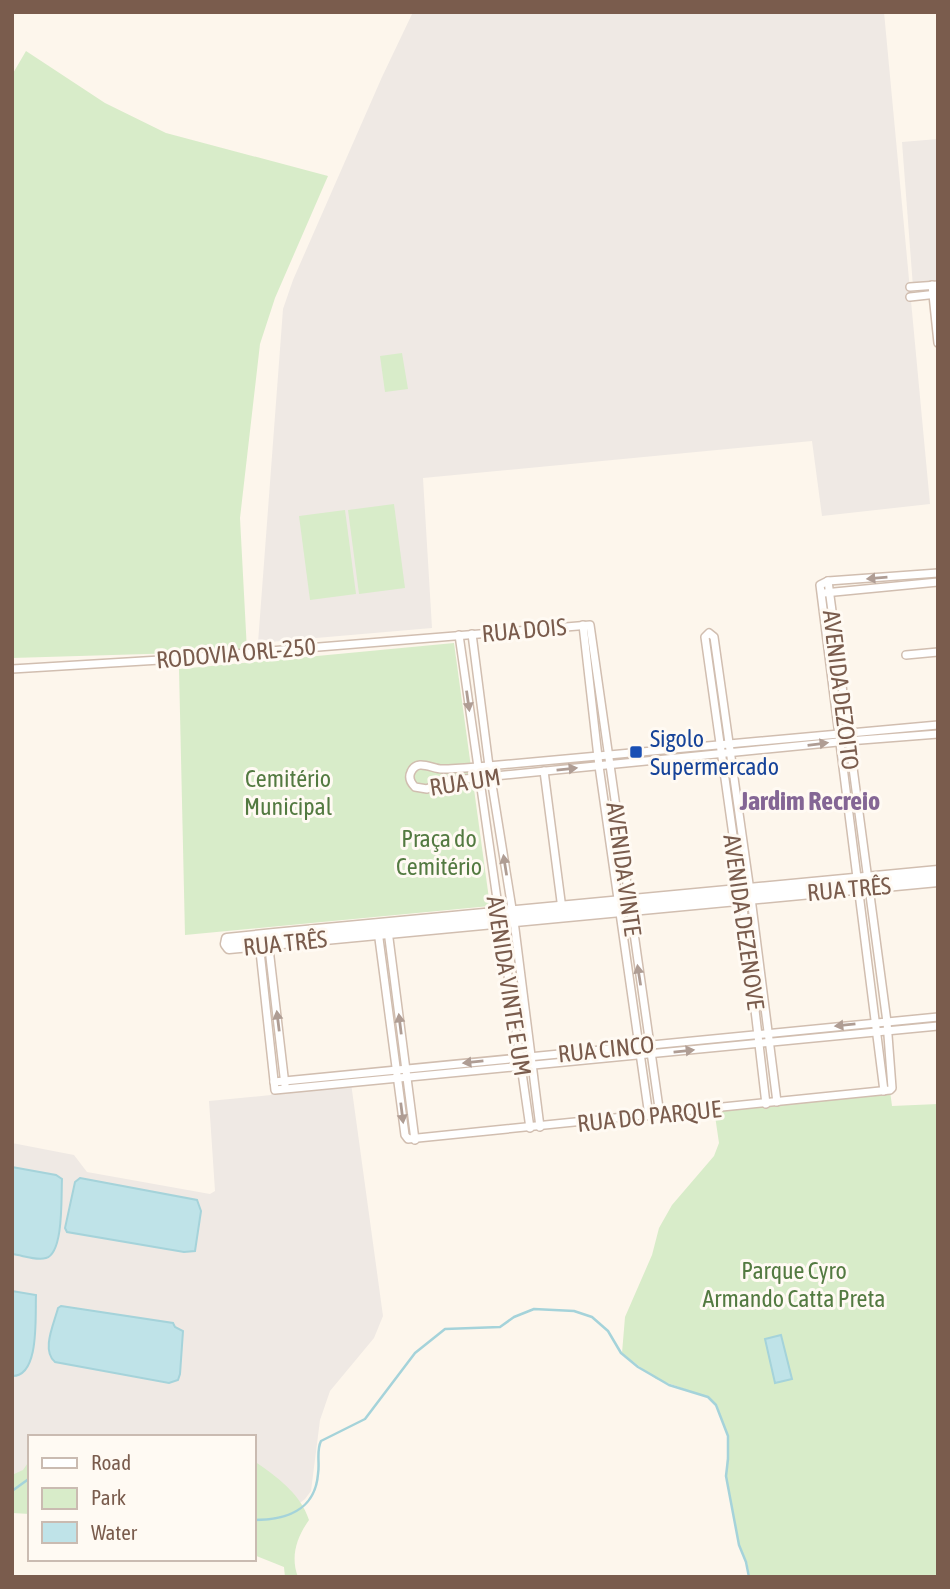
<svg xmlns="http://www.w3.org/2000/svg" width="950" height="1589" font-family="'Asap Condensed',sans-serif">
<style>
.industrial{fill:#efe9e4}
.green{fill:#d8ecc9}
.water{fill:#bfe3e8;stroke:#a5d3da;stroke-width:2}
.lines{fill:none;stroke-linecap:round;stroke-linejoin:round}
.stream{stroke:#a5d3da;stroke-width:2.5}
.minor-casing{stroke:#d1beb0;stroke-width:10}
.tertiary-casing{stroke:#d1beb0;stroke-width:13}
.minor{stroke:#fff;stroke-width:7}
.tertiary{stroke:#fff;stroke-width:10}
.oneway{fill:#af9d94}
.transit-dot{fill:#1a4fb4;stroke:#fffaf3;stroke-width:2.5}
.labels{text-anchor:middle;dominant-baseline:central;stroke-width:6;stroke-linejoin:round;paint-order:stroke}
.street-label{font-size:24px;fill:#7a5c4d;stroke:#fffaf3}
.transit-label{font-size:24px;fill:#164399;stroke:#fffaf3;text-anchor:start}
.park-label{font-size:24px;fill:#537a41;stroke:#fffaf3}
.neighbourhood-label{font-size:26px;font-weight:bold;fill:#846695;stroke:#fffaf3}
</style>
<rect width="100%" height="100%" fill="#fdf6ec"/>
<g class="industrial">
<path d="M413,12H884L930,504L822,516L812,441L423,478L432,628L258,643L283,309L293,280L382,77Z"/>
<path d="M938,139V285L913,287L902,142Z"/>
<path d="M351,1083L383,1316L374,1338L330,1391L320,1420L311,1491L305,1499L285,1515L254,1516V1437H30V1475L12,1488V1143L74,1155L87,1172L210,1194L215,1191L209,1101L271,1095L273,1090Z"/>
</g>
<g class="green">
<path d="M26,51L105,103L166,133L328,176L275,298L260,344L240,518L247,651L12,658V75Z"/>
<path d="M402,353L408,389L385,392L380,356Z"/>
<path d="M394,504L405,588L359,594L348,510Z"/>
<path d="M345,510L356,594L310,600L299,516Z"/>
<path d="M454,643L490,906L185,935L179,669Z"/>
<path d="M890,1091L892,1106L938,1104V1577H750L747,1562L739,1545L726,1476L728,1436L717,1405L708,1397L656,1379L622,1353L625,1317L652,1255L659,1228L672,1205L714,1156L719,1143L714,1109Z"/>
<path d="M30,1460V1514L12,1513V1475L23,1470Z"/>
<path d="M254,1461C275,1475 301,1494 309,1520C297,1537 290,1556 298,1577H285L284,1567L254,1555Z"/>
</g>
<g class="water">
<path d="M12,1167L56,1175L62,1179C61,1196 64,1253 46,1258C36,1261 22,1255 12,1254Z"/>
<path d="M80,1178L197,1200L201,1211L195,1251L184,1252L67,1232L65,1228L75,1182Z"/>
<path d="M12,1291L36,1295C35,1316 40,1377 12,1376Z"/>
<path d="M61,1306L173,1323L175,1327L183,1331L180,1374L178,1380L169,1383L55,1362C41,1350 54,1324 58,1308Z"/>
<path d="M781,1335L792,1379L775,1383L765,1339Z"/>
</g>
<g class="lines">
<g class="stream">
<path d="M12,1491L30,1478"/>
<path d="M254,1520C286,1520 315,1511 318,1474C320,1463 316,1451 321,1441L365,1419L415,1353L445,1329L500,1327L514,1317L534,1309L574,1311L592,1317L608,1331L621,1353L638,1367L669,1385L708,1397L716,1405L728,1436V1459L726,1476L739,1545L746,1562L749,1577"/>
</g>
<g class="minor-casing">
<g id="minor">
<path d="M932,285L938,343"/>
<path d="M910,287L938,285"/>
<path d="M910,297L937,294"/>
<path d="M824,593L938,582"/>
<path d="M583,625L599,766L649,1116"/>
<path d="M472,634L489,766L514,921L540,1127"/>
<path d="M459,635L530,1128"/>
<path d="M906,655L938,652"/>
<path d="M12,669L160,660L590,625L660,1115"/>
<path d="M938,725L477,767C465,768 454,769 442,769C432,769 417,758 411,772C408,778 411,783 415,787L427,789L444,781L848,741L938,734"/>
<path d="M544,771L562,909"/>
<path d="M387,923L415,1140"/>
<path d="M378,931L405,1135L408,1139L890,1090L892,1088L887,1022L828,581"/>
<path d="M268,940L285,1085"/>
<path d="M259,942L275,1090L938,1026"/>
<path d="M274,1082L938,1017"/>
<path d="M884,1091L820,585L828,581L938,573"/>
<path d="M766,1104L742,899L705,637L709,633L714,637L751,898L777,1102"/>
</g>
</g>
<g class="tertiary-casing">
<path id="tertiary" d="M938,871L274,934L227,939L226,944L229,948L938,881"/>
</g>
<use href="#minor" class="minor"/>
<use href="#tertiary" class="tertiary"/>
</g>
<defs><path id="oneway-solid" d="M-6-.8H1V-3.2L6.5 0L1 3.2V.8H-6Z" transform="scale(1.75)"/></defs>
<g class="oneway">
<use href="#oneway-solid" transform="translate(877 578) rotate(175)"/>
<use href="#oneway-solid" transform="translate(468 701) rotate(82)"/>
<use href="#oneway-solid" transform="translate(818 744) rotate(-7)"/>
<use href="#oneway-solid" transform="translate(567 769) rotate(-6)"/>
<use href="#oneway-solid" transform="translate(505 865) rotate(-99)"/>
<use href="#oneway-solid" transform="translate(639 975) rotate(-99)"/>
<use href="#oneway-solid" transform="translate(278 1021) rotate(-97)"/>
<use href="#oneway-solid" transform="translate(400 1024) rotate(-97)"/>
<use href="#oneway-solid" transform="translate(845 1025) rotate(174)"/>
<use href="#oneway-solid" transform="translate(684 1051) rotate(-6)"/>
<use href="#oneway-solid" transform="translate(473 1062) rotate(174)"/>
<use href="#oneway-solid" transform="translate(402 1113) rotate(83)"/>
</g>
<rect class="transit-dot" x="629" y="745" width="14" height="14" rx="3.5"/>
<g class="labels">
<g class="street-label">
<text transform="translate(524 630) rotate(-5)">RUA DOIS</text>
<text transform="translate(236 653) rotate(-5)">RODOVIA ORL-250</text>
<text transform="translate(841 690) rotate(83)">AVENIDA DEZOITO</text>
<text transform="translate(465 782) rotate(-9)">RUA UM</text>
<text transform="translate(624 869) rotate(82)">AVENIDA VINTE</text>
<text transform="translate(849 889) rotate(-5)">RUA TRÊS</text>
<text transform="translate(744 922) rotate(82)">AVENIDA DEZENOVE</text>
<text transform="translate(285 943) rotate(-6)">RUA TRÊS</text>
<text transform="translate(509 986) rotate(81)">AVENIDA VINTE E UM</text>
<text transform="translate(606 1049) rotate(-6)">RUA CINCO</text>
<text transform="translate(649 1116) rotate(-6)">RUA DO PARQUE</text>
</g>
<g class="transit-label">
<text x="650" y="738">Sigolo<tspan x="650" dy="28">Supermercado</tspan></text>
</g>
<g class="park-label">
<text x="288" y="778">Cemitério<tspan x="288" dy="28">Municipal</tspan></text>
<text x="439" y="838">Praça do<tspan x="439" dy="28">Cemitério</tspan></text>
<text x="794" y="1270">Parque Cyro<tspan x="794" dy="28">Armando Catta Preta</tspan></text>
</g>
<g class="neighbourhood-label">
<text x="810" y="801">Jardim Recreio</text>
</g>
</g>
<rect width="950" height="1589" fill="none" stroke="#7a5c4d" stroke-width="28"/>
<rect x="28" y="1435" width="228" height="126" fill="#fffaf3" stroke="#cabbb1" stroke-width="2"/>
<rect x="42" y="1458" width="35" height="10" fill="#ffffff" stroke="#cabbb1" stroke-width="2"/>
<text x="91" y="1470" font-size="21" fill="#7a5c4d">Road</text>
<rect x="42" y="1488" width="35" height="21" fill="#d8ecc9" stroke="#cabbb1" stroke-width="2"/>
<text x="91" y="1505" font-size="21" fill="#7a5c4d">Park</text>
<rect x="42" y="1522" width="35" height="21" fill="#bfe3e8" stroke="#cabbb1" stroke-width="2"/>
<text x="91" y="1540" font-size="21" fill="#7a5c4d">Water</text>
</svg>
